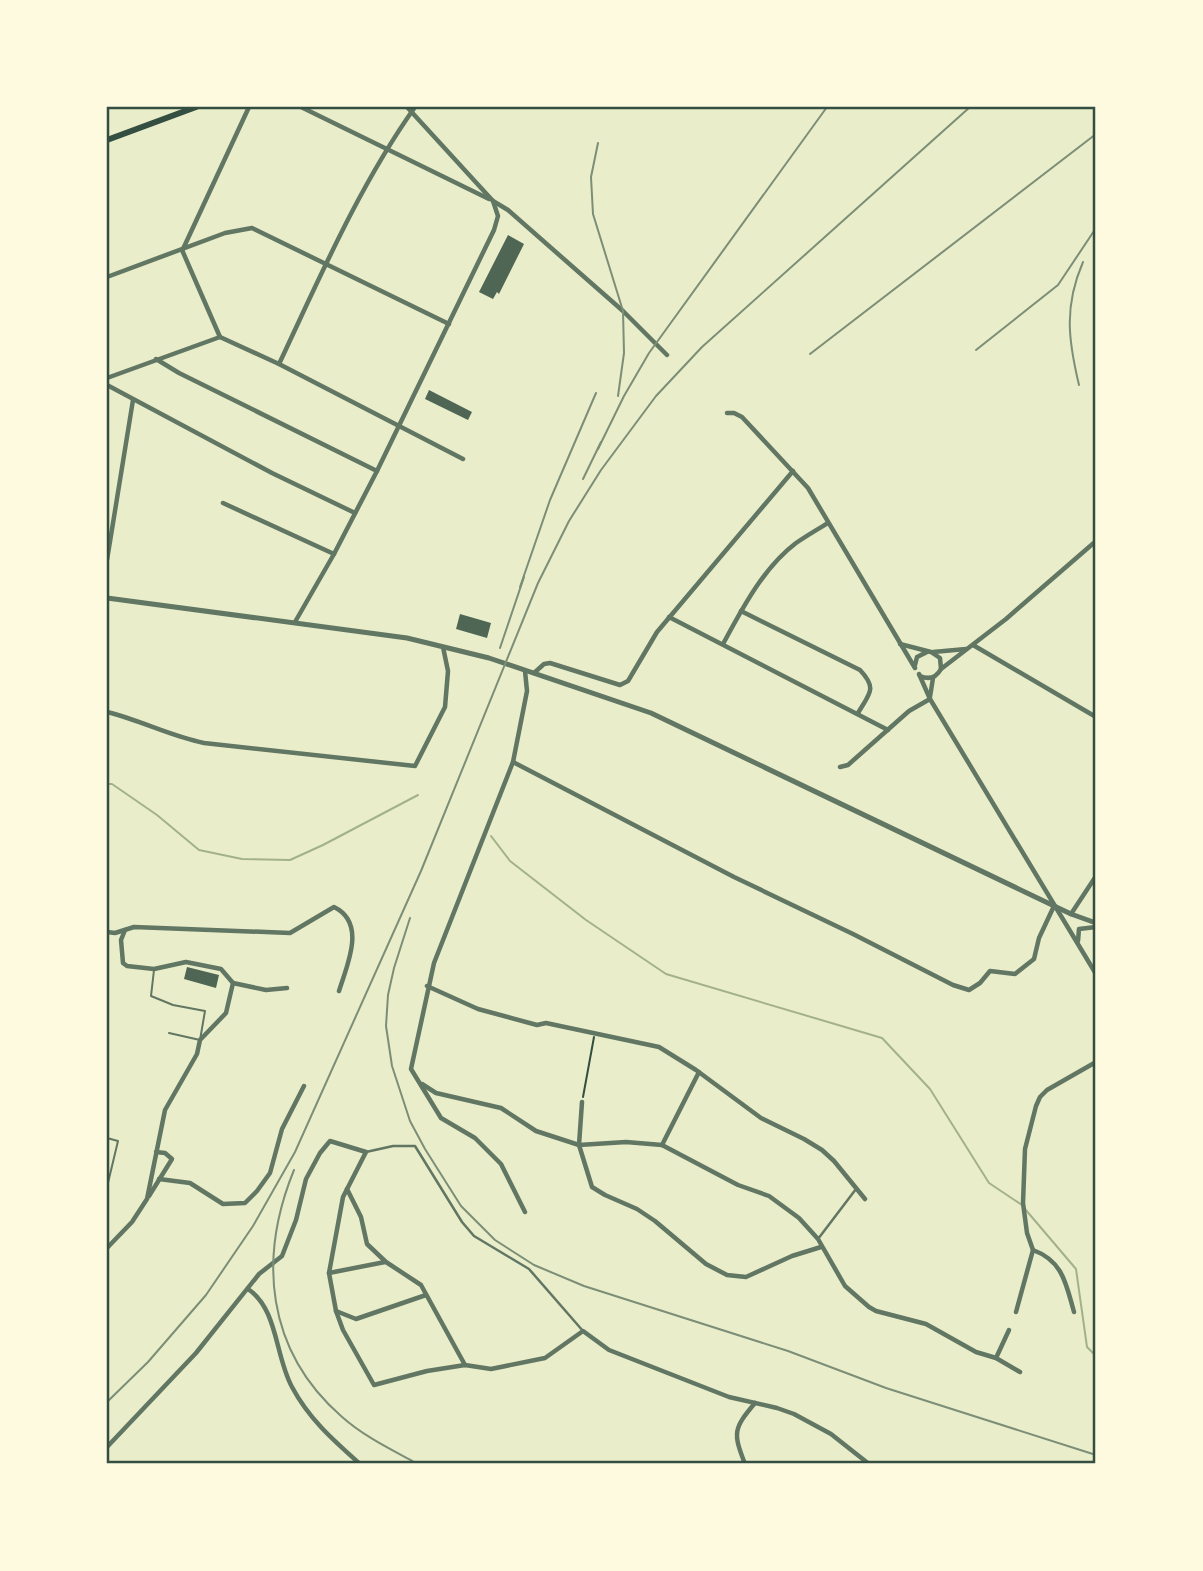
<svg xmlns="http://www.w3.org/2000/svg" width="1203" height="1571" font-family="Mulish,sans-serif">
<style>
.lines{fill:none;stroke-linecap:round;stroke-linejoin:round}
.stream{stroke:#a3b18a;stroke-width:2}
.building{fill:#4f6655}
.path{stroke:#344e41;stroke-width:2}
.service{stroke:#617663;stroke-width:2}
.pedestrian{stroke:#617663;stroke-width:2.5}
.minor{stroke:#617663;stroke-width:4.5}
.tertiary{stroke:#617663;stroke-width:5}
.primary{stroke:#344e41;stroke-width:6}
.rail{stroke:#7c8e77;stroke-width:2}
.neatline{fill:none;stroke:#344e41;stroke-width:2.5}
</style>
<rect width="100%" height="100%" fill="#e9edc9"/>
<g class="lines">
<g class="stream">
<path d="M107,784H112L157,815L199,850L242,859L290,860L323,845L418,795"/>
<path d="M491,836L510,861L586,920L666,974L882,1038L930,1089L989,1183L1022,1205"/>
<path d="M1025,1209L1076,1269L1087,1347L1096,1356"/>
</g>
</g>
<g class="building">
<path d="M508,235L524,244L499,294L497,292L493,299L479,292Z"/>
<path d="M429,390L472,412L468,420L425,399Z"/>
<path d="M460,614L491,623L487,638L456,629Z"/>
<path d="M187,967L219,975L216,988L184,979Z"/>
</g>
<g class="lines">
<path class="path" d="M583,1097L594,1037"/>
<g class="service">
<path d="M154,970L151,996L173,1005L205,1011L200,1040L169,1033"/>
<path d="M107,972H108"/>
<path d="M107,1138L118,1141L107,1187"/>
</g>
<g class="pedestrian">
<path d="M366,1152L393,1146H415L462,1222L474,1236L529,1269L583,1331"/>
<path d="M818,1239L856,1189"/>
</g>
<g class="minor">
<path d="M301,107L489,199"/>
<path d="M407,107L493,201L508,210L623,311L667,355"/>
<path d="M183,249L249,107"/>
<path d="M182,250L220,337"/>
<path d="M107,277L225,233L252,228L449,324"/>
<path d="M220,337L279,364L463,459"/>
<path d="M156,359L179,373L377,471"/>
<path d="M279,364C320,277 359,186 415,107"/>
<path d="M107,378L220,337"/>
<path d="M107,385L272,473L355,513"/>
<path d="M727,413H734L742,417L808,488L915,668"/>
<path d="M223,503L334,554"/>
<path d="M107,560L133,400"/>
<path d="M741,611L860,670C878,689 869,694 858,713"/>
<path d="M669,617L888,730"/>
<path d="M295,622L334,554L377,471L494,230L498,216L493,201"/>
<path d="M723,644C742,609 763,568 796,543C806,536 818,529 828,523"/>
<path d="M900,644L931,652L940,658L941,669C936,678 929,680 920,676"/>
<path d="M973,645L1096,717"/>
<path d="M933,652L966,649"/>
<path d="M915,665L917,657L927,652"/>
<path d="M941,669L1006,619L1096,541"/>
<path d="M525,671L527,691L513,762L434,963L411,1069L441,1118L475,1138L501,1164L525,1212"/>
<path d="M534,673L544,664L550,663L620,685L628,681L657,632L793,471"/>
<path d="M919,674L930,699L1096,974"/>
<path d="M930,697L933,678"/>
<path d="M107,712C140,720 170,736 204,743L415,766L445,707L448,671L443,647"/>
<path d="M513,762L734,877L853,934L953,985L969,990L980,983L990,971L1015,974L1034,959L1039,938L1054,906"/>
<path d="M840,767L848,765L909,711L930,699"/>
<path d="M1071,914L1096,876"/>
<path d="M107,932L115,933L134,927L290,933L334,907C367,923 347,965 339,991"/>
<path d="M1078,941L1079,929L1096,927"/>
<path d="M233,983L266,990L287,988"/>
<path d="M427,986L478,1009L537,1025L546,1023L659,1047L696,1070L761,1118L804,1139L822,1150L834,1161L865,1199"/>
<path d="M422,1084L436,1093L501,1108L536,1131L579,1145L626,1142L662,1145L738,1185L769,1196L799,1218L818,1239L845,1286L869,1307L876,1311L926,1324L976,1352L996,1358L1020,1372"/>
<path d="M582,1102L579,1145L592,1187L605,1195L637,1209L655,1221L706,1264L727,1275L746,1277L792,1256L821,1247"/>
<path d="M662,1145L699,1072"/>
<path d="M159,1179L190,1183L223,1204L245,1203L257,1191L270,1173L282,1129L304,1086"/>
<path d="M347,1189L361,1217L367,1244L386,1262L421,1285L465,1365"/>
<path d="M149,1196L172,1159L165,1153L156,1152"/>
<path d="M107,1248L132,1222L147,1199L165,1110L197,1054L200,1040L226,1013L233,983L221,969L186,962L154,969L127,966L123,963L121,940L125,930"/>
<path d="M1033,1250C1063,1261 1066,1284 1074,1312"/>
<path d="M329,1273L385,1262"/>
<path d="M248,1289C278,1309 275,1356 292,1387C309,1419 333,1440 360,1464"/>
<path d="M336,1311L356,1319L426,1295"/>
<path d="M1016,1312L1033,1250L1027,1233L1023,1203L1025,1149L1036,1106L1040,1097L1047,1090L1096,1062"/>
<path d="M996,1358L1009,1330"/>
<path d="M107,1447L196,1353L259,1274L282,1256L296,1220L306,1179L320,1153L330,1141L366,1152L343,1197L329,1273L336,1311L343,1330L374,1385L427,1371L465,1365L491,1369L545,1358L583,1331L609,1350L729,1397L777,1408L794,1414L831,1434L869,1464"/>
<path d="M745,1464C733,1433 733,1429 755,1403"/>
</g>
<path class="tertiary" d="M107,598L407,638L489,658L651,713L1071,914L1096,923"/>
<path class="primary" d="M107,140L196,107"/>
<g class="rail">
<path d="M598,143L591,177L593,214L623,311L624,353L618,396"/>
<path d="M976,350L1058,285L1096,228"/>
<path d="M810,354L1096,134"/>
<path d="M1079,385C1068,339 1064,306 1083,262"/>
<path d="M598,449L624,396L649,353L827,107"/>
<path d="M583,479L601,442"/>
<path d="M520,587L550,500L596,393"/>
<path d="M500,648L524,577"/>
<path d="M410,918L394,968L388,995L386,1026L392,1066L410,1121L425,1149L461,1206L495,1240L534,1265L584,1286L788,1351L886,1388L1096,1455"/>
<path d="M294,1170C258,1258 266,1350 341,1416C363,1436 392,1450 418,1464"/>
<path d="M107,1402L148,1362L206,1295L253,1226L295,1152L421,871L538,583L569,521L601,470L656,396L702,347L970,107"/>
</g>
</g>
<rect width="1203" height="1571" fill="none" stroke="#fefae0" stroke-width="217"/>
<rect x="108" y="108" width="986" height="1354" class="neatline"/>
</svg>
